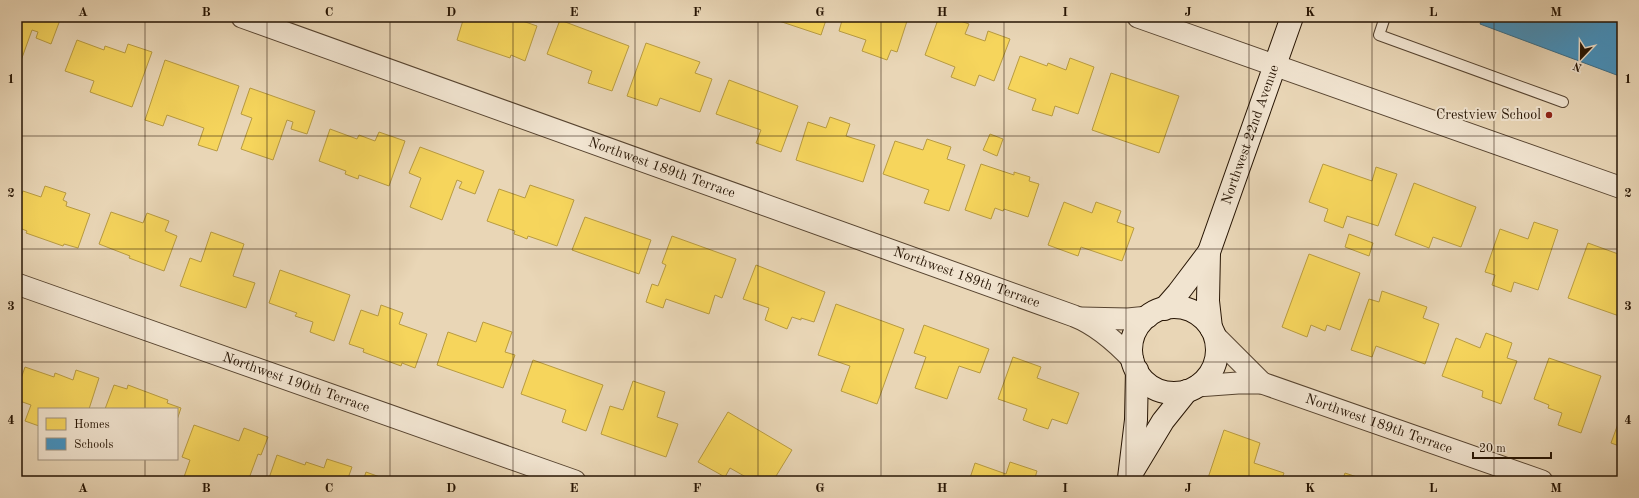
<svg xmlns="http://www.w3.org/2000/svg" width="1639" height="498" font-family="'Old Standard TT',serif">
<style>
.homes{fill:#f6d55c;stroke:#b89b41}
.schools{fill:#4393c3;stroke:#3a6d89}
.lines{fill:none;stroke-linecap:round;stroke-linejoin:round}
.lane-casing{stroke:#574430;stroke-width:12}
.street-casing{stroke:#574430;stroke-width:23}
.secondary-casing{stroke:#261403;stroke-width:24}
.lane{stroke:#f1e4d0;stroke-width:10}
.street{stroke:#f1e4d0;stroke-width:21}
.secondary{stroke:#f1e4d0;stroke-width:22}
.grid{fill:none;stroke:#261403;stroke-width:1;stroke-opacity:0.55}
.poi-dot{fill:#8f2418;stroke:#f1e4d0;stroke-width:1.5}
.labels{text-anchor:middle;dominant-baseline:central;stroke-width:4;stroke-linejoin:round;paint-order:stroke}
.poi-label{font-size:14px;fill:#261403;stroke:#f1e4d0;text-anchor:end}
.street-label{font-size:14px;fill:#261403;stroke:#f1e4d0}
.neatline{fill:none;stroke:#261403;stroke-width:1.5}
.grid-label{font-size:13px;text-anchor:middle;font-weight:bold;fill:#261403}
</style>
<rect width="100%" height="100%" fill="#e9d6b6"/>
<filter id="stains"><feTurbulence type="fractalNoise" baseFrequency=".005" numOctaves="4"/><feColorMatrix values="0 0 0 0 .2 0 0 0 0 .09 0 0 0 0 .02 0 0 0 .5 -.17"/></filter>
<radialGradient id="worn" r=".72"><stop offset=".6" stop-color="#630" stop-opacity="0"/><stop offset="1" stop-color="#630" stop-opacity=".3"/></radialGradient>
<g class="homes">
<path d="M17,17H51L60,20L51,44L36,38L38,32L32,30L18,69H17Z"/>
<path d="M464,17H511L537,26L525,61L511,55L510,58L457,40Z"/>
<path d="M777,17H827L821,35L776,20Z"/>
<path d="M843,17H905L908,18L897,52L891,50L887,60L862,51L866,40L839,31Z"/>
<path d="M939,17H949L969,24L965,34L985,41L988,31L1010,39L994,81L979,75L975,86L951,77L955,67L925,55Z"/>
<path d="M560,20L629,46L612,91L588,83L592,71L547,54Z"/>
<path d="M77,40L104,50L105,46L125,53L128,44L152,52L132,107L90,92L94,81L65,71Z"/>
<path d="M646,43L700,62L695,73L712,79L700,112L660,98L657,106L627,96Z"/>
<path d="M1020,56L1047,66L1048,63L1066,70L1070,58L1094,67L1078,114L1055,106L1052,116L1032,110L1036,99L1008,89Z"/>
<path d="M165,60L239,86L217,151L198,145L204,128L167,115L163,126L145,120Z"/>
<path d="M1111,73L1179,96L1159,153L1092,130Z"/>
<path d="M729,80L798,106L781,152L756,143L761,130L716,114Z"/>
<path d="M250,88L315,111L307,134L291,129L293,122L287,120L273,160L241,149L252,118L241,114Z"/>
<path d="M830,117L850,124L846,136L875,145L863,182L796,160L808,122L826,128Z"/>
<path d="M330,129L357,139L359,135L375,141L379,132L405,141L389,186L359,175L358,179L345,174L346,171L319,161Z"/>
<path d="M990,134L1003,139L997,156L983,150Z"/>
<path d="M927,139L951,147L947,159L965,165L949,211L924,203L929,190L883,174L895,141L923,150Z"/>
<path d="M420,147L484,171L475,194L459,188L462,182L457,180L442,220L410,207L421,178L409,173Z"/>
<path d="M981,164L1014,175V172L1030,177L1029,181L1039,184L1028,217L1004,209L1003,211L995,208L991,219L965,210Z"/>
<path d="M1323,164L1372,181L1376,167L1397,174L1378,226L1347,216L1343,228L1324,221L1328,209L1309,202Z"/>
<path d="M1414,183L1476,207L1461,247L1433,237L1429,248L1395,235Z"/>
<path d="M530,185L574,200L557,246L528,236L527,239L520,236L514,234L515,231L487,221L499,189L525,198Z"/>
<path d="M45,186L66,193L63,200L67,202L66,206L90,214L78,248L64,244L63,246L26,233L27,231L17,227V208L23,191L41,197Z"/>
<path d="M1064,202L1092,213L1096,202L1121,211L1117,222L1134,228L1122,261L1081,247L1078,256L1048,245Z"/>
<path d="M111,212L143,223L147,213L169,221L165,231L177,236L164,271L129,258L130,256L99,244Z"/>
<path d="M585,217L651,240L639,274L572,250Z"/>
<path d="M1534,222L1558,230L1538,290L1514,282L1511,292L1492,285L1495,275L1485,272L1500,229L1528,239Z"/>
<path d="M211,232L244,244L233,276L255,283L246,308L180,286L190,258L201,262Z"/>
<path d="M1349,234L1373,243L1369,256L1345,247Z"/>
<path d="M672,236L736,259L722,298L715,295L709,314L666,299L663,308L646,302L652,284L658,286L666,265L662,263Z"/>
<path d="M1588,243L1621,255L1622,253V317L1568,298Z"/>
<path d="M1309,254L1360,273L1340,330L1327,325L1325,331L1311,325L1307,337L1282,327Z"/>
<path d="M756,265L825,292L814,322L801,318V320L792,317L787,329L765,320L769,308L743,299Z"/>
<path d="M280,270L350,295L334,341L310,332L313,322L295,316L297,313L269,303Z"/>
<path d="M1382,291L1427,307L1423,318L1439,324L1425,364L1376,346L1372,357L1351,350L1369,299L1379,302Z"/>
<path d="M836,304L904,329L877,404L841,391L850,366L818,355Z"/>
<path d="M381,305L403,313L399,324L427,334L415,368L402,363L401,366L363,352L364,349L349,344L361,310L378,316Z"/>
<path d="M483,322L512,332L505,352L515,355L503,388L437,365L448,332L476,342Z"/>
<path d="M924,325L989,349L980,373L959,366L947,399L915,388L926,357L914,353Z"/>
<path d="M1486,333L1512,343L1507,358L1517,361L1501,404L1482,397L1483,391L1442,376L1456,338L1480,348Z"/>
<path d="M1013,357L1041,367L1037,378L1079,393L1067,424L1052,419L1048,429L1036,425L1023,420L1027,409L998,399Z"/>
<path d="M1549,358L1601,376L1581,433L1558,425L1562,413L1548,408L1549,405L1534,399Z"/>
<path d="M533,360L603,385L586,431L562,422L566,410L521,394Z"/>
<path d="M25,367L54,377L55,373L73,380L76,370L99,378L89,409H39V426L25,421L31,405L17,400V390Z"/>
<path d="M633,381L665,392L657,417L678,424L666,457L601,434L610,406L623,410Z"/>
<path d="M114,385L127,389L128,385L168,400L167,403L181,408L177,420V409H105Z"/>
<path d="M728,412L792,450L773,481H753L730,468L725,477L698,462Z"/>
<path d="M1622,413V447L1611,443Z"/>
<path d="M194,425L239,441L244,428L268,437L261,455L258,454L248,481L236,477L235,481H196L184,477L190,460L182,457Z"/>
<path d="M1224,430L1260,443L1254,463L1284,473L1281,481H1207Z"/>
<path d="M277,455L305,465L306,462L324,468L327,459L352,467L347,481H268Z"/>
<path d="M1010,462L1037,471L1034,481H969L975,463L1006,474Z"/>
<path d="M366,472L391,481H363Z"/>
<path d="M1345,473L1369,481H1342Z"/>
</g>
<path class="schools" d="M1483,17H1622V77L1480,24Z"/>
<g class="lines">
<g class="lane-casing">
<path id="lane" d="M1385,17L1379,35L1563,102"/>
</g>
<g class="street-casing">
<g id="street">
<path id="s1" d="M242,17L1074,316C1097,325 1116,342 1133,360"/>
<path d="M1138,17L1622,188"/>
<path id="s2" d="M17,284L575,481"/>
<path d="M1081,318L1128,319L1148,317"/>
<path d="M1215,336L1262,383"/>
<path id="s3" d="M1197,386L1238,383H1262L1542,481"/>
</g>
</g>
<g class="secondary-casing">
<g id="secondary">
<path d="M1209,252L1208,301L1211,328"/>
<circle cx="1174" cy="350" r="43"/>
<path id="s4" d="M1164,309L1178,293L1209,252L1292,17"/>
<path d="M1134,469L1163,421L1187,391"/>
<path d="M1129,478L1136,420L1137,370"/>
</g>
</g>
<use href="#lane" class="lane"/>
<use href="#street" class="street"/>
<use href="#secondary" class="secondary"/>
</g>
<path class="grid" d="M145,17V409M267,17V481M390,17V481M513,17V481M635,17V481M758,17V481M881,17V481M1004,17V481M1126,17V481M1249,17V481M1372,17V481M1494,17V481M17,136H1622M17,249H1622M17,362H1622M145,459V481"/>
<circle class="poi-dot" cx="1549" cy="115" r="4"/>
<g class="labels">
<g class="poi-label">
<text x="1541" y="115">Crestview School</text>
</g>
<g class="street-label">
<text stroke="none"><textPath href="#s4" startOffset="197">Northwest 22nd Avenue</textPath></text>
<text stroke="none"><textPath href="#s1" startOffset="446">Northwest 189th Terrace</textPath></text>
<text stroke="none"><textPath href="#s1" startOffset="770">Northwest 189th Terrace</textPath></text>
<text stroke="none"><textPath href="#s2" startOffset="296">Northwest 190th Terrace</textPath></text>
<text stroke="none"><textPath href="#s3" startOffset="189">Northwest 189th Terrace</textPath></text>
</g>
</g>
<rect width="1639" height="498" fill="none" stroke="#e9d6b6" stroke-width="44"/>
<rect x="38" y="408" width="140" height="52" fill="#f1e4d0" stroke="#a0917e"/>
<rect x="46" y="418" width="20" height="12" fill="#f6d55c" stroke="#a0917e"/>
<text x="74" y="428" font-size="12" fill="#261403">Homes</text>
<rect x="46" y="438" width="20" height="12" fill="#4393c3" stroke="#a0917e"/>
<text x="74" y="448" font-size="12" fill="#261403">Schools</text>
<g transform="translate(1581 58) rotate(202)" stroke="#f1e4d0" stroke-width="3" paint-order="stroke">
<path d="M0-3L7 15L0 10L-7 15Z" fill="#261403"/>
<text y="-6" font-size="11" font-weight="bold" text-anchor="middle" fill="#261403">N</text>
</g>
<path d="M1473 452v6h78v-6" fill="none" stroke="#261403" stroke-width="2"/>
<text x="1479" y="452" font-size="12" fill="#261403" stroke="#f1e4d0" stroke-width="3" paint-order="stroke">20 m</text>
<rect x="22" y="22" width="1595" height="454" class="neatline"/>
<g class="grid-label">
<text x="83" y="16">A</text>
<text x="206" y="16">B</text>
<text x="329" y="16">C</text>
<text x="451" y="16">D</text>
<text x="574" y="16">E</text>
<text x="697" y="16">F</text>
<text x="820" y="16">G</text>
<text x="942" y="16">H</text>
<text x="1065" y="16">I</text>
<text x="1188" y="16">J</text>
<text x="1310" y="16">K</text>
<text x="1433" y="16">L</text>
<text x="1556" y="16">M</text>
<text x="11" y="83">1</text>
<text x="1628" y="83">1</text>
<text x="11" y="197">2</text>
<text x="1628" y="197">2</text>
<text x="11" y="310">3</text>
<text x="1628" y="310">3</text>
<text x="11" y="424">4</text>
<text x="1628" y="424">4</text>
<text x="83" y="492">A</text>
<text x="206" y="492">B</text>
<text x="329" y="492">C</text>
<text x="451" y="492">D</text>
<text x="574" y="492">E</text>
<text x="697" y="492">F</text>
<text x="820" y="492">G</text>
<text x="942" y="492">H</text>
<text x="1065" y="492">I</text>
<text x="1188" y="492">J</text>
<text x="1310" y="492">K</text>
<text x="1433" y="492">L</text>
<text x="1556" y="492">M</text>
</g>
<rect width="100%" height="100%" filter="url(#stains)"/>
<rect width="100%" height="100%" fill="url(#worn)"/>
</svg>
